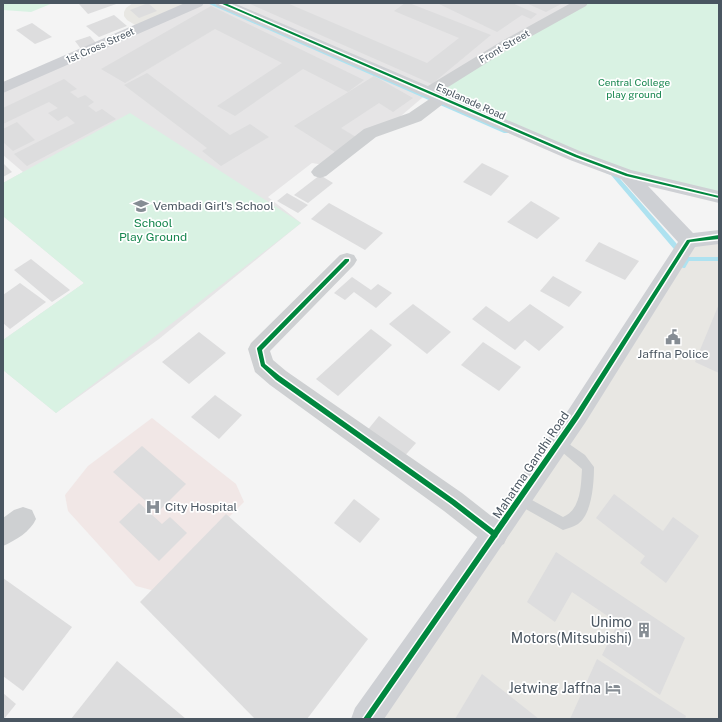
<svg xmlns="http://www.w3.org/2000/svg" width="722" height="722" font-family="'Public Sans',sans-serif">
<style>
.commercial{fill:#e8e7e3}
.education{fill:#e6e5e6}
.medical{fill:#f1e7e6}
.green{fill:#d9f2e3}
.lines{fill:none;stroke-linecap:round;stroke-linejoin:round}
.stream{fill:#aee2f0;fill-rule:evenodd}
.building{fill:#ddddde}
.lane{fill:#ced0d2;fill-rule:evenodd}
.street{fill:#ced0d2;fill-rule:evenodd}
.secondary{fill:#ced0d4;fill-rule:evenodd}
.cycleway-casing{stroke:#fff;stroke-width:3}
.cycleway{fill:#00873e;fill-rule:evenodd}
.labels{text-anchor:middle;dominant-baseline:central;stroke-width:3.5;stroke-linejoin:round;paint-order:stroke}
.far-street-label{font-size:10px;fill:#4a5661;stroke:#fff}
.far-park-label{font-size:10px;fill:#17864f;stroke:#fff}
.poi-label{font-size:12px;fill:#4a5661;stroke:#fff;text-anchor:start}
.park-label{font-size:12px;fill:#17864f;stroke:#fff}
.street-label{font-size:12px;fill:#4a5661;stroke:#fff}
.near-poi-label{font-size:14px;fill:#4a5661;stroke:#fff;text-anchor:end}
</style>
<rect width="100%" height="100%" fill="#f4f4f4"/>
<g class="commercial">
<path d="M133,3H197L140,28L127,20L124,16V12L126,8Z"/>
<path d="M719,237V719H366L689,241Z"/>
</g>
<path class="education" d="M197,3H581L429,92L395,121L324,165L312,163L268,197L301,223L159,339L56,413L3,370V340L84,283L3,216V183L23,172L3,155V88Z"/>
<path class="medical" d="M152,418L236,484L244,502L155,591L136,586L68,511L65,495L88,466Z"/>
<g class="green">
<path d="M3,3H53L31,12L3,10Z"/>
<path d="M581,3H719V197L627,175L429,92Z"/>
<path d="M130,113L301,223L56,413L3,370V340L84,283L3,216V183Z"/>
</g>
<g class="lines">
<g class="stream">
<path d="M207,3H213L509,132L508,133H504Z"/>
<path d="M608,170L615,173L683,251L684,253L683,255H679L611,175L606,173V171Z"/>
<path d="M685,257H719V261H689L685,268H683L680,266Z"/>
</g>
</g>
<g class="building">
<path d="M83,3H119L88,14L79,4Z"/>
<path d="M148,3L157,11L139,18L130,10Z"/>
<path d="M248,3H287L427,63L459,38L394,11L405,3H409L491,35L432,84Z"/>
<path d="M437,3H512L537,14L531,19L522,15L497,32Z"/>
<path d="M526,3H563L546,12Z"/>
<path d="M211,6L364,80L348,92L303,69L235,116L217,106L282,63L215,29L125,83L101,69Z"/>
<path d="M114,15L127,26L99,37L86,26Z"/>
<path d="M32,23L52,37L35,44L16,30Z"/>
<path d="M90,36L97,44L81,49L75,41Z"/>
<path d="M147,73L230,135L250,124L269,137L221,166L202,151L207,148L124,85Z"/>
<path d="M374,76L413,98L393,112L379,103L341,128L356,137L335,152L294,126Z"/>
<path d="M64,79L77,89L70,92L78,98L85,95L94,102L88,106L96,112L102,109L116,119L27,166L14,154L75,123L67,116L58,121L48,113L58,108L49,102L3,124V108Z"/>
<path d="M17,122L35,140L13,151L3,142V129Z"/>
<path d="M3,163L12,172L3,177Z"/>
<path d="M482,163L509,176L491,196L463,182Z"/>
<path d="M320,175L333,183L308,203L294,195Z"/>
<path d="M287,193L308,205L298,213L277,201Z"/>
<path d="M531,201L560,218L537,239L507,222Z"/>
<path d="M329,203L383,233L365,250L311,219Z"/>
<path d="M599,242L639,261L625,280L585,261Z"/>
<path d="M31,259L70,290L52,302L14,270Z"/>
<path d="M553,276L582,292L569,307L540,291Z"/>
<path d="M352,277L371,290L378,284L392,293L376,308L354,292L345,300L334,293Z"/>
<path d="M20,283L46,302L10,329L3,323V295Z"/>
<path d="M413,304L451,332L427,354L389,324Z"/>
<path d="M530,304L564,327L539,351L525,340L515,350L472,319L486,306L509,322Z"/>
<path d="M719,304V373L695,362Z"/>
<path d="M371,329L392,345L338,396L316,379Z"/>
<path d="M199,332L226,353L189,384L162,362Z"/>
<path d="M483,342L521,367L499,391L461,365Z"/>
<path d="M215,395L242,415L219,439L191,417Z"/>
<path d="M379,416L416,443L402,459L366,432Z"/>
<path d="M142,446L186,484L158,512L113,472Z"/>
<path d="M614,494L663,531L673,517L699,536L666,583L640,563L645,556L596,518Z"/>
<path d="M354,499L380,519L360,543L334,523Z"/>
<path d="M139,503L162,524L170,517L187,533L159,561L119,522Z"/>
<path d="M226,514L368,639L307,719H255L140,602Z"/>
<path d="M556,552L685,638L660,695L602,655L618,623L572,592L555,622L527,602Z"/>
<path d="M3,578L72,627L23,691L3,676Z"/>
<path d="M597,659L686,716L685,719H570Z"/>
<path d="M117,661L186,719H71Z"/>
<path d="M482,674L539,719H455Z"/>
<path d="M3,693L16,704L4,719H3Z"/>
</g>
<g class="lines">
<path class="lane" d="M559,437L585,455L594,467C594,483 592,514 578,524C573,527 568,528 563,530L515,503L513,499L515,495L519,493L563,517C581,510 581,485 582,469L555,446L553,442L555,438Z"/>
<g class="street">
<path d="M571,3H588L586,6L512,47L437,94L441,93L447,95L449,98L447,101L421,121L376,137L326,176L320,178L314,176L311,172L314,168L364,129L409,113L434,96L429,97L423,95L421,92L423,89L502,41Z"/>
<path d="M347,253L354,255L357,260L354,265L270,351L273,360L286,371L462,493L504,526L508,535L504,544L495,548L486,544L444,511L270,385L255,372L248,349L251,343L340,255Z"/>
<path d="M23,507L32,510L36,519C30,532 16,540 3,546V518L14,510Z"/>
</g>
<g class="secondary">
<path d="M185,3H204L202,6L3,93V82Z"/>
<path d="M215,3H234L582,152L631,170L719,191V203L648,186L693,233L719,230V244L695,247L585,423L384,719H351L355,708L569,409L678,242L621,179L570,160L217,6Z"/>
</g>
<g class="cycleway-casing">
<g id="cycleway">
<path d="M220,3H225L577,155L628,174L719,196V198L626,176L575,157Z"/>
<path d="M719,235V239L690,242L579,418L498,535L497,537L496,538L370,719H363L491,535L451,504L276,380L261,366L257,349V348L345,259H349V261L262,350L265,364L280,376L455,500L494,530L575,414L687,240Z"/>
</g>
</g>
<use href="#cycleway" class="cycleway"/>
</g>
<defs>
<g id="school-bare" transform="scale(1.2)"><path d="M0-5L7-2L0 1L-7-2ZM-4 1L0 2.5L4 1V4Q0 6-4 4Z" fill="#868d94" stroke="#fff" stroke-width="2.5" paint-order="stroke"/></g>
<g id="civic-bare" transform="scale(1.2)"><path d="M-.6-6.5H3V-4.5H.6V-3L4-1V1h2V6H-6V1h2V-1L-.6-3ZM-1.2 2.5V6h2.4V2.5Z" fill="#868d94" stroke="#fff" stroke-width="2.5" paint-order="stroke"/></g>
<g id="hospital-bare" transform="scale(1.2)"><path d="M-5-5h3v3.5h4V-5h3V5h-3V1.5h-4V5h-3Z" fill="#868d94" stroke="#fff" stroke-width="2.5" paint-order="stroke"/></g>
<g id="building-bare" transform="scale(1.2)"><path d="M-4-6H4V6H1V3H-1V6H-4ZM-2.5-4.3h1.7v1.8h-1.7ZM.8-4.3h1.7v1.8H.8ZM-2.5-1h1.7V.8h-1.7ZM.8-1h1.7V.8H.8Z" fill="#868d94" stroke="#fff" stroke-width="2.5" paint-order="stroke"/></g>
<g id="hotel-bare" transform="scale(1.2)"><path d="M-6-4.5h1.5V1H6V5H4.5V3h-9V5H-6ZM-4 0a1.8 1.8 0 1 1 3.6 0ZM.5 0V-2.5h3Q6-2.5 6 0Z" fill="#868d94" stroke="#fff" stroke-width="2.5" paint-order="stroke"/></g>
</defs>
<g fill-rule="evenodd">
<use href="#school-bare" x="141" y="206"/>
<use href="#civic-bare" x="673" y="337"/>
<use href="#hospital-bare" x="153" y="507"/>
<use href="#building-bare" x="644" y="630"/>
<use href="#hotel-bare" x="613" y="688"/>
</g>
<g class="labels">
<g class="far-street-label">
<text transform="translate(100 45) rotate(-24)">1st Cross Street</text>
<text transform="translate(504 46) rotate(-30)">Front Street</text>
<text transform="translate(471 101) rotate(24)">Esplanade Road</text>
</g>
<g class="far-park-label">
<text x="634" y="82">Central College<tspan x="634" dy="12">play ground</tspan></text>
</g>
<g class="poi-label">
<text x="153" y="206">Vembadi Girl's School</text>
<text x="673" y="354" text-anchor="middle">Jaffna Police</text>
<text x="165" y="507">City Hospital</text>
</g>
<g class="park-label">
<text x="153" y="223">School<tspan x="153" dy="14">Play Ground</tspan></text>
</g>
<g class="street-label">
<text transform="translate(531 465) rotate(-56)">Mahatma Gandhi Road</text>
</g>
<g class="near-poi-label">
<text x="632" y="622">Unimo<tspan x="632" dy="16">Motors(Mitsubishi)</tspan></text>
<text x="601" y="688">Jetwing Jaffna</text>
</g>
</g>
<rect width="722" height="722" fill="none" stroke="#4a5661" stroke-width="8"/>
</svg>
